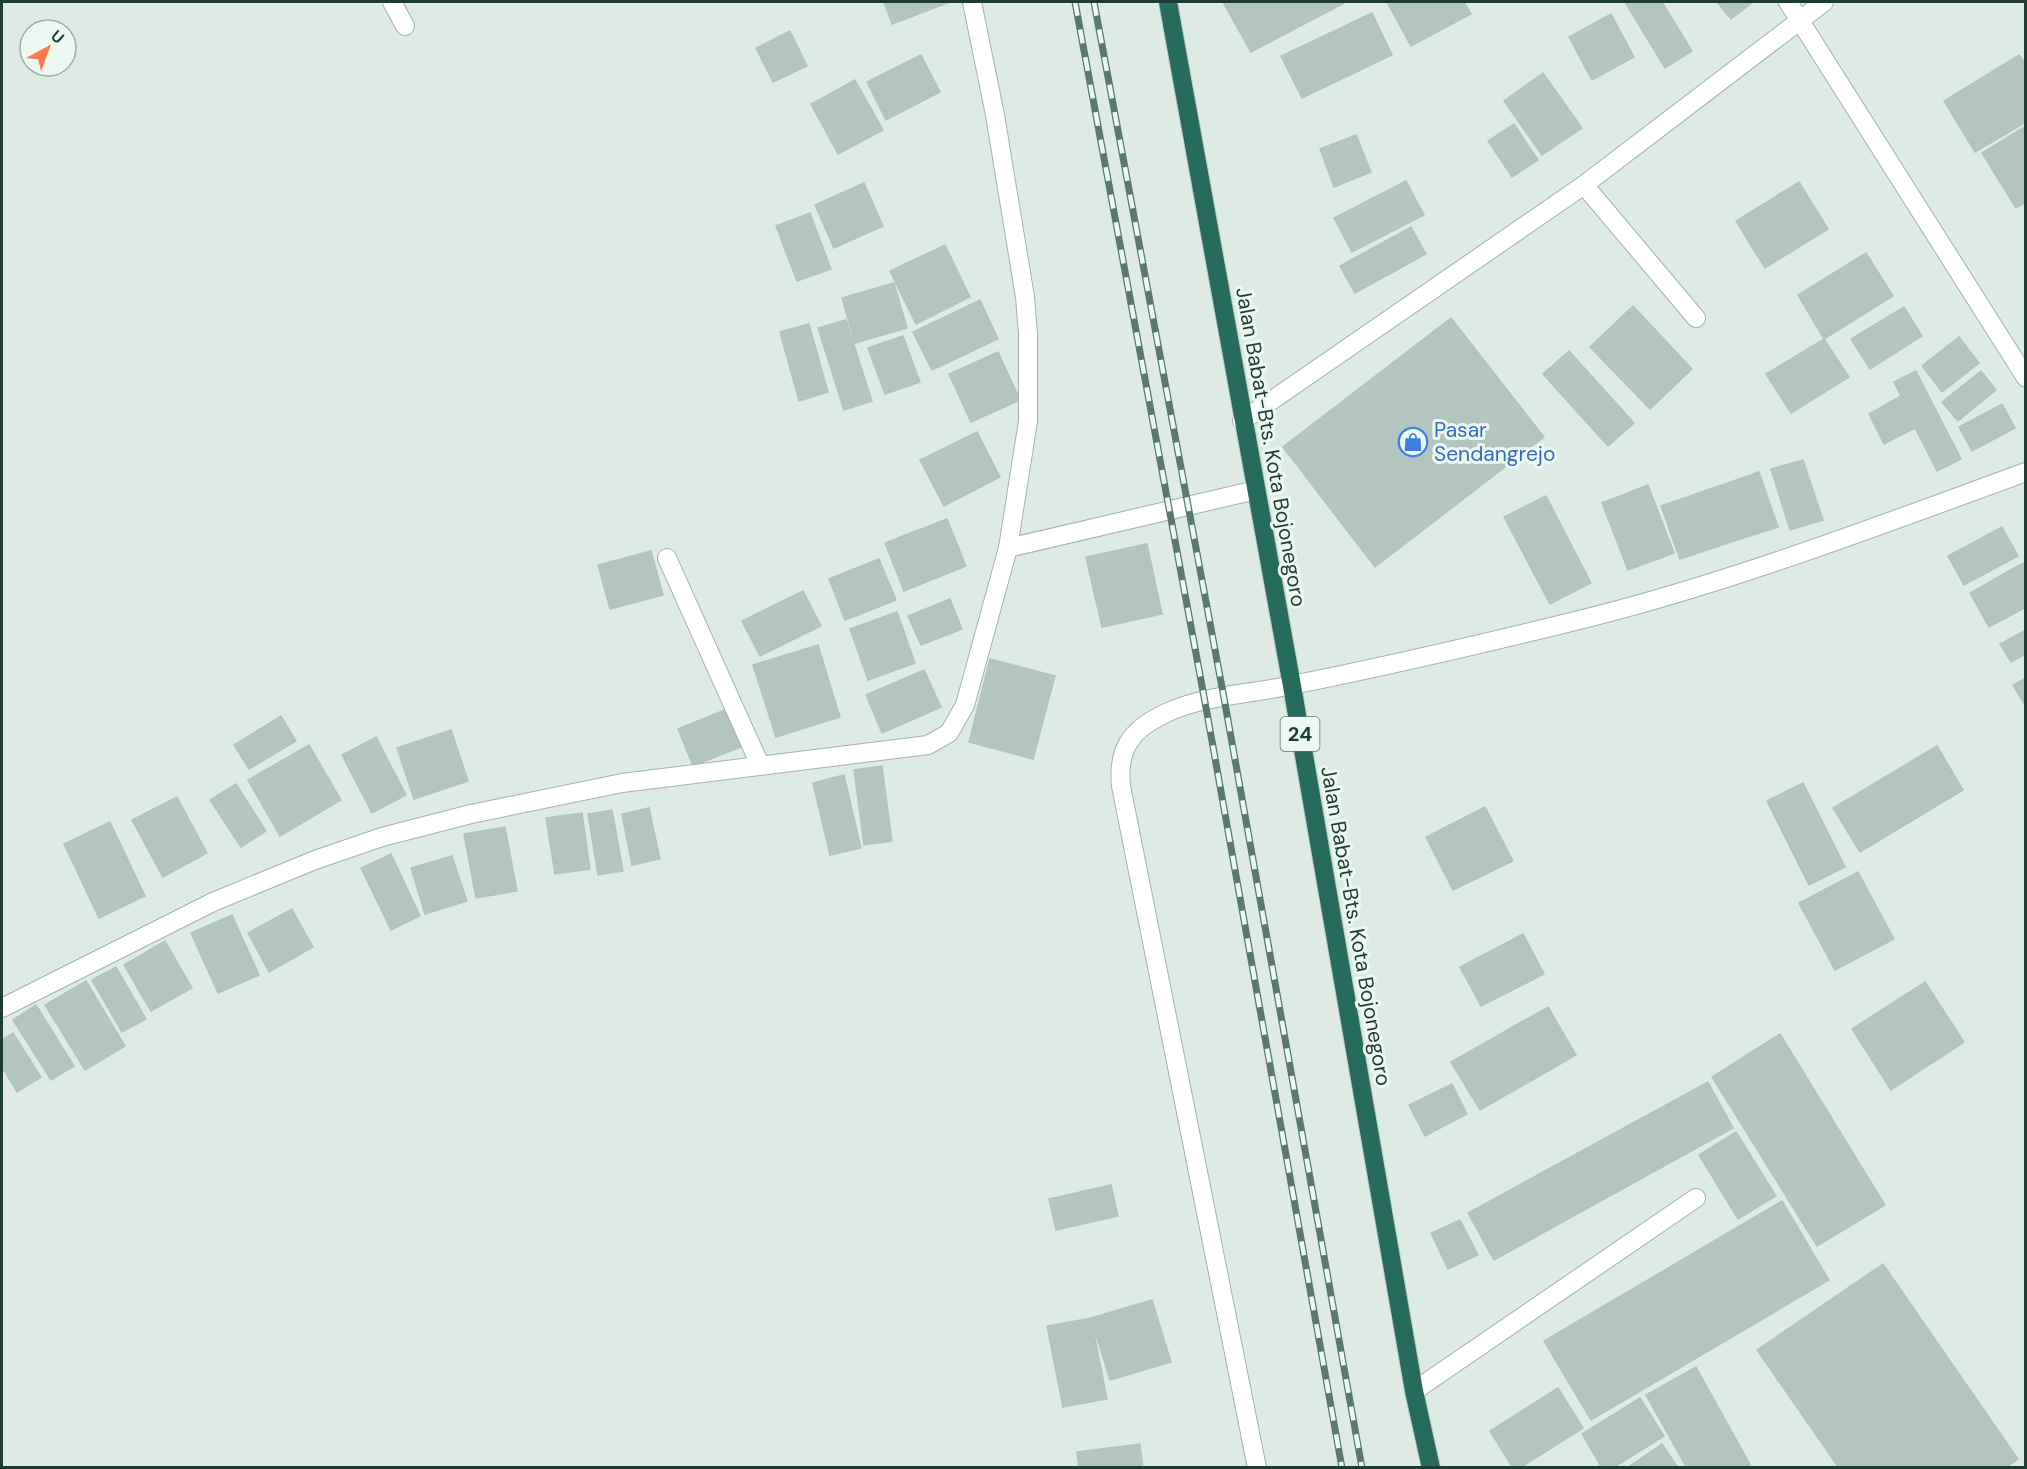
<svg xmlns="http://www.w3.org/2000/svg" width="2027" height="1469" font-family="'DM Sans',sans-serif">
<style>
.building{fill:#b3c6be;stroke:#b0c5bc;stroke-width:1.5}
.lines{fill:none;stroke-linecap:round;stroke-linejoin:round}
.minor-casing{stroke:#a1b3ac;stroke-width:20}
.highway-casing{stroke:#c0c8c6;stroke-width:20}
.minor{stroke:#fff;stroke-width:18}
.highway{stroke:#276b5d;stroke-width:18}
.rail-casing{stroke:#587870;stroke-width:7}
.rail{stroke:#eef8f3;stroke-width:4.5;stroke-dasharray:14;stroke-linecap:butt}
.labels{text-anchor:middle;dominant-baseline:central;stroke-width:6;stroke-linejoin:round;paint-order:stroke}
.shield{fill:#eef8f3;stroke:#5c746d;stroke-width:1.5}
.shield-label{font-size:20px;font-weight:bold;fill:#1e3c34}
.shop-label{font-size:21px;fill:#366cbe;stroke:#eef8f3;text-anchor:start}
.street-label{font-size:21px;fill:#1e3c34;stroke:#eef8f3}
</style>
<rect width="100%" height="100%" fill="#deebe5"/>
<g class="building">
<path d="M884,2H950L892,24Z"/>
<path d="M1223,2H1346L1251,52Z"/>
<path d="M1387,2H1464L1471,14L1411,46Z"/>
<path d="M1625,2H1662L1692,51L1665,68Z"/>
<path d="M1717,2H1753L1731,19Z"/>
<path d="M1372,13L1392,55L1302,98L1281,56Z"/>
<path d="M1611,14L1634,57L1592,80L1569,37Z"/>
<path d="M790,31L807,66L773,82L756,48Z"/>
<path d="M921,55L940,92L886,120L867,82Z"/>
<path d="M2019,55L2026,65V122L1975,152L1944,101Z"/>
<path d="M1543,73L1582,128L1542,155L1504,101Z"/>
<path d="M855,80L883,130L838,154L811,104Z"/>
<path d="M1514,124L1538,160L1512,177L1488,141Z"/>
<path d="M2026,126V202L2016,208L1982,153Z"/>
<path d="M1356,135L1371,172L1334,187L1320,149Z"/>
<path d="M1406,181L1424,215L1352,252L1334,218Z"/>
<path d="M1799,182L1828,229L1765,268L1736,221Z"/>
<path d="M864,183L883,226L834,248L815,205Z"/>
<path d="M810,213L831,269L797,281L776,226Z"/>
<path d="M1411,227L1426,254L1355,293L1340,266Z"/>
<path d="M945,245L970,297L916,324L890,271Z"/>
<path d="M1866,253L1893,296L1824,339L1798,295Z"/>
<path d="M894,283L907,328L855,343L842,298Z"/>
<path d="M980,300L998,339L932,370L913,332Z"/>
<path d="M1633,306L1692,369L1650,409L1590,347Z"/>
<path d="M1904,307L1922,336L1870,369L1851,339Z"/>
<path d="M1451,318L1544,437L1375,567L1283,447Z"/>
<path d="M846,320L872,401L844,410L818,328Z"/>
<path d="M809,324L828,392L799,401L780,332Z"/>
<path d="M903,336L920,382L885,394L868,348Z"/>
<path d="M1959,337L1979,363L1942,392L1922,366Z"/>
<path d="M1824,339L1849,377L1791,413L1766,374Z"/>
<path d="M1569,351L1634,423L1608,446L1543,374Z"/>
<path d="M998,352L1020,400L971,422L949,374Z"/>
<path d="M1916,371L1961,459L1937,471L1915,428L1884,444L1869,414L1901,396L1894,382Z"/>
<path d="M1981,371L1996,390L1958,421L1942,402Z"/>
<path d="M2002,404L2015,428L1972,451L1959,427Z"/>
<path d="M977,432L1000,477L944,506L920,460Z"/>
<path d="M1803,460L1823,520L1790,530L1771,469Z"/>
<path d="M1759,472L1778,527L1737,540L1719,486Z"/>
<path d="M1648,485L1674,553L1628,570L1602,503Z"/>
<path d="M1719,486L1737,540L1680,559L1661,506Z"/>
<path d="M1546,496L1591,583L1550,604L1504,517Z"/>
<path d="M947,519L966,566L904,591L885,543Z"/>
<path d="M2002,527L2018,556L1964,585L1948,556Z"/>
<path d="M1147,544L1162,614L1102,627L1086,557Z"/>
<path d="M651,551L663,595L610,609L598,565Z"/>
<path d="M879,559L896,600L845,620L829,579Z"/>
<path d="M2023,563L2026,607L1989,627L1970,593Z"/>
<path d="M803,591L821,626L760,656L742,621Z"/>
<path d="M950,599L962,629L921,645L908,616Z"/>
<path d="M897,612L915,663L868,680L850,629Z"/>
<path d="M2026,630V654L2011,662L2000,644Z"/>
<path d="M818,645L840,717L776,737L753,665Z"/>
<path d="M990,659L1055,676L1033,759L969,742Z"/>
<path d="M924,670L941,707L882,733L866,695Z"/>
<path d="M2026,678V707L2013,685Z"/>
<path d="M727,709L743,746L693,766L678,729Z"/>
<path d="M281,716L296,741L249,769L234,745Z"/>
<path d="M451,730L468,781L414,799L397,748Z"/>
<path d="M376,737L406,795L372,813L342,755Z"/>
<path d="M309,745L341,800L280,836L248,780Z"/>
<path d="M1937,746L1963,790L1860,852L1833,808Z"/>
<path d="M882,766L892,841L864,845L854,770Z"/>
<path d="M844,775L861,848L830,855L813,783Z"/>
<path d="M1803,783L1845,867L1809,885L1767,801Z"/>
<path d="M236,784L266,831L241,847L210,800Z"/>
<path d="M177,797L207,853L163,877L132,820Z"/>
<path d="M1485,807L1513,861L1453,890L1426,837Z"/>
<path d="M649,808L660,859L632,865L622,814Z"/>
<path d="M612,810L623,871L598,875L588,814Z"/>
<path d="M582,813L590,869L555,874L546,818Z"/>
<path d="M110,822L145,896L99,918L64,844Z"/>
<path d="M505,827L517,891L476,898L464,834Z"/>
<path d="M391,854L420,916L391,930L361,868Z"/>
<path d="M452,856L467,901L425,914L411,868Z"/>
<path d="M1858,872L1894,939L1835,970L1799,903Z"/>
<path d="M292,909L313,947L269,972L248,933Z"/>
<path d="M232,915L259,975L218,993L191,933Z"/>
<path d="M1523,934L1544,974L1481,1006L1460,967Z"/>
<path d="M165,941L192,988L151,1011L124,965Z"/>
<path d="M116,967L146,1019L122,1032L92,980Z"/>
<path d="M86,981L125,1046L85,1070L45,1005Z"/>
<path d="M1925,982L1964,1042L1891,1090L1852,1029Z"/>
<path d="M36,1005L74,1066L51,1080L13,1020Z"/>
<path d="M1548,1007L1576,1055L1480,1110L1451,1062Z"/>
<path d="M13,1033L41,1077L17,1092L2,1067V1040Z"/>
<path d="M1780,1034L1885,1205L1817,1246L1712,1077Z"/>
<path d="M1708,1082L1733,1128L1494,1260L1468,1213Z"/>
<path d="M1452,1084L1467,1114L1425,1136L1409,1105Z"/>
<path d="M1736,1132L1776,1196L1738,1219L1699,1155Z"/>
<path d="M1111,1185L1118,1216L1056,1230L1049,1199Z"/>
<path d="M1782,1201L1829,1280L1591,1420L1544,1341Z"/>
<path d="M1460,1220L1478,1255L1448,1269L1431,1233Z"/>
<path d="M1883,1264L2018,1459L2005,1468H1839L1757,1350Z"/>
<path d="M1152,1300L1171,1362L1110,1380L1091,1318Z"/>
<path d="M1091,1318L1107,1399L1063,1407L1047,1326Z"/>
<path d="M1696,1367L1752,1468H1687L1646,1395Z"/>
<path d="M1558,1388L1583,1428L1520,1468H1513L1490,1431Z"/>
<path d="M1640,1398L1664,1436L1613,1468H1602L1582,1434Z"/>
<path d="M1140,1444L1143,1468H1079L1077,1452Z"/>
<path d="M1662,1444L1678,1468H1627Z"/>
</g>
<g class="lines">
<g class="minor-casing">
<g id="minor">
<path d="M392,2L405,26"/>
<path d="M972,2L995,115L1025,297L1028,334V421L1008,548"/>
<path d="M1788,2L2026,378"/>
<path d="M1584,185L1696,318"/>
<path d="M1242,421L1584,185L1824,2"/>
<path d="M667,558L760,765"/>
<path d="M2,1008L213,902L315,860L382,837L471,814L622,783L928,745L949,733L965,705L1008,548L1256,490"/>
<path d="M1414,1391L1696,1198"/>
<path d="M1257,1468L1121,786C1117,748 1132,729 1166,713C1204,695 1252,694 1292,685C1383,667 1473,646 1563,624C1719,587 1875,527 2026,472"/>
</g>
</g>
<g class="highway-casing">
<path id="highway" d="M1168,2L1292,686L1414,1391L1431,1468"/>
</g>
<use href="#minor" class="minor"/>
<use href="#highway" class="highway"/>
<g class="rail-casing">
<g id="rail">
<path d="M1075,2L1205,702L1342,1468"/>
<path d="M1094,2L1224,698L1362,1468"/>
</g>
</g>
<use href="#rail" class="rail"/>
</g>
<defs>
<g id="shop-ring" transform="scale(1.5)"><circle r="9.5" fill="#eef8f3" stroke="#3f7fe0" stroke-width="1.5"/><path d="M-5-2.5h2.3a2.7 3.5 0 0 1 5.4 0H5L5.5 6h-11ZM-1.5-2.5h3a1.5 2.3 0 0 0-3 0Z" fill="#3f7fe0"/></g>
</defs>
<g fill-rule="evenodd">
<use href="#shop-ring" x="1413" y="442"/>
</g>
<g class="labels">
<rect class="shield" x="1280.5" y="717" width="39" height="34" rx="4.5"/>
<g class="shield-label">
<text x="1300" y="734">24</text>
</g>
<g class="shop-label">
<text x="1434" y="430">Pasar<tspan x="1434" dy="24">Sendangrejo</tspan></text>
</g>
<g class="street-label">
<text transform="translate(1271 447) rotate(80)">Jalan Babat-Bts. Kota Bojonegoro</text>
<text transform="translate(1356 926) rotate(80)">Jalan Babat-Bts. Kota Bojonegoro</text>
</g>
</g>
<rect width="2027" height="1469" fill="none" stroke="#1e3c34" stroke-width="6"/>
<g transform="translate(48 48) rotate(41)"><circle r="28" fill="#eef8f3" stroke="#9bada7" stroke-width="1.5"/>
<path d="M0-4.5L10 22L0 15L-10 22Z" fill="#ff7648"/>
<text y="-9" font-size="16" font-weight="bold" text-anchor="middle" fill="#1e3c34">U</text>
</g>
</svg>
